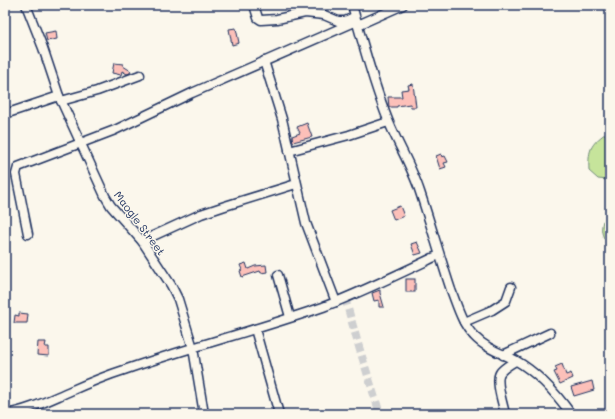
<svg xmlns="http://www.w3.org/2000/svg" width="615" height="419" font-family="Mali,sans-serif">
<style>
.green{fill:#c6e49b;stroke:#708a7c}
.building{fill:#fcc0b9;stroke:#1b2f5e}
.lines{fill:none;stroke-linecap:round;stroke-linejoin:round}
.minor-tunnel{stroke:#cecfd0;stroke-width:8;stroke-dasharray:8 4;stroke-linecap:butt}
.minor-casing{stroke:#1b2f5e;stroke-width:11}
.minor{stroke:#fbf7ec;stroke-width:8}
.labels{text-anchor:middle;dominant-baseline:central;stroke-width:3;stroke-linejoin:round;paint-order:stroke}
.street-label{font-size:11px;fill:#1b2f5e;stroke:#fbf7ec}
</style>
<rect width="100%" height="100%" fill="#fbf7ec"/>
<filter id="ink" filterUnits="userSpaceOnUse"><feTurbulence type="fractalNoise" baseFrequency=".025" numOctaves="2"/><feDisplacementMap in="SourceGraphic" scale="8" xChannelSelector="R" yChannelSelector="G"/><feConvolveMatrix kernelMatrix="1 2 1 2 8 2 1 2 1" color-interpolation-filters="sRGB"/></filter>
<g filter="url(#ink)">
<g class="green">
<path d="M610,130V183L608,180L598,179L589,171C588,147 591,144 610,130Z"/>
<path d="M603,221H610V245C602,238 600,231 603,221Z"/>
</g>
<g class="building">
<path d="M236,28L239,43L232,45L229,29Z"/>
<path d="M56,31L57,39L47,41L45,33Z"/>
<path d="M114,63L123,64V66L131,71L130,73L127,74L122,71L121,75L112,73Z"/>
<path d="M413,84L416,107H411L410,104L397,106V107H389L388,97H402L401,90L409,89L408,85Z"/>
<path d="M307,123L312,137L293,142L292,136L300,133L297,127Z"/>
<path d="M441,154L442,157L445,156L448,162L444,163L446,167L440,169L436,156Z"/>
<path d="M400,206L404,216L394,220L390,210Z"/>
<path d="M417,242L422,253L415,255L411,244Z"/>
<path d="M246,263L248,269L255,266L266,265L267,272L261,273L260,271L242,277L240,271L242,270L240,265Z"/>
<rect x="406" y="279" width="9" height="13"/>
<path d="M380,290V293L384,307H379V300L374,301L372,293Z"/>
<path d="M19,313L28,314L27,323H14L15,315L19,316Z"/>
<path d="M38,342H46L45,347H49V356L37,355Z"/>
<path d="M562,364L566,375L571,373L573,378L560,384L554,372L557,371L555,367Z"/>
<path d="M592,381L594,390L574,396L571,387Z"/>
</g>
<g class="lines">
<path class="minor-tunnel" d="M345,298L359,347L380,414"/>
<g class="minor-casing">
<g id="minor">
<path d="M26,5L43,48L59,96L105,196L111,206L142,241L171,285L178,299L193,348L204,414"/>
<path d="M254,5L258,18L261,20L277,19L305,13L324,15L338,21H345L354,17"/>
<path d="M352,5C363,44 373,83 388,120C398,145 412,167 420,192C431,225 440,257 451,290C457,305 462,324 474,336C485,348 501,353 515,360C538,373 556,393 571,414"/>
<path d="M358,25L403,5"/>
<path d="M264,61L282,119L306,223L336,302"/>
<path d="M61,101L97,91L140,75"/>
<path d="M5,114L59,96"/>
<path d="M289,151L349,135L388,122"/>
<path d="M28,234L16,174L18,167L115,130L192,93L357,21"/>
<path d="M142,241L201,214L225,206L296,184"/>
<path d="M278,275L290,317"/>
<path d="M464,322L492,310L506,301L511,287"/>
<path d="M255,329L279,414"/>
<path d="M503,355L550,333"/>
<path d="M5,414C27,411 47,401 68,392C86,384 105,376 124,370C190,347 257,330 323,307C362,292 401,273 439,255"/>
<path d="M505,414C503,404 495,381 500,373C503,368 511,364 515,361"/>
</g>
</g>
<use href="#minor" class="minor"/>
</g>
</g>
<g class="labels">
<g class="street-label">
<text transform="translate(140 223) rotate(53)">Maogle Street</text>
</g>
</g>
<rect width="615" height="419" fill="none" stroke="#fbf7ec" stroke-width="20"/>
<rect x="10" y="10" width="595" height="399" fill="none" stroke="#1b2f5e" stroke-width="1.5" filter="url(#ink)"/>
</svg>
